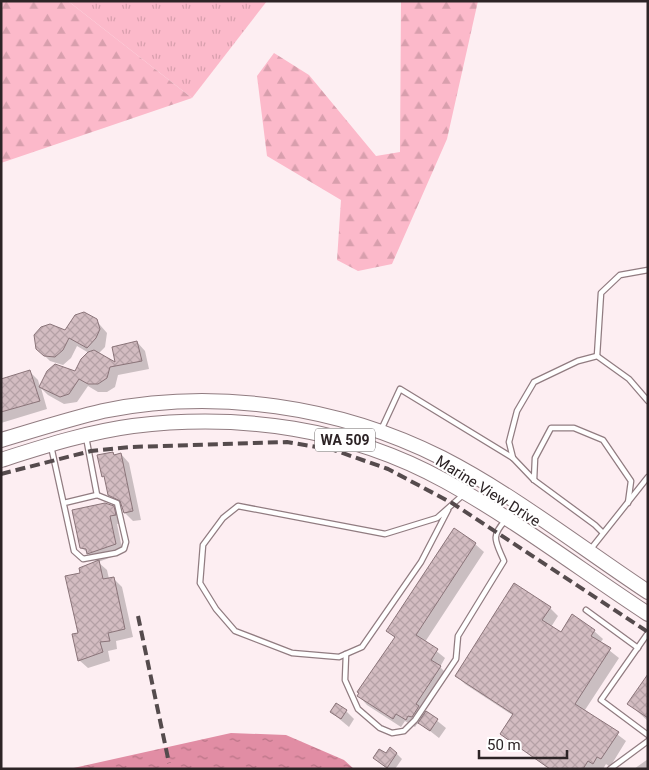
<svg xmlns="http://www.w3.org/2000/svg" width="649" height="770" font-family="Roboto,sans-serif">
<style>
.grass{fill:url(#grass-tufts)}
.forest{fill:url(#forest-firs)}
.water{fill:url(#water-ripples)}
.shadow{fill:#0003}
.building{fill:url(#building-cross-hatch);stroke:#8a7479}
.lines{fill:none;stroke-linecap:round;stroke-linejoin:round}
.lane-casing{stroke:#917c81;stroke-width:7}
.primary-casing{stroke:#917c81;stroke-width:16}
.lane{stroke:#fff;stroke-width:4.5}
.primary{stroke:#fff;stroke-width:14}
.rail{stroke:#554b4d;stroke-width:4;stroke-dasharray:10 5;stroke-linecap:butt}
.labels{text-anchor:middle;dominant-baseline:central;stroke-width:4;stroke-linejoin:round;paint-order:stroke}
.shield{fill:#fff;stroke:#6c6667;stroke-width:1}
.shield-label{font-size:14px;font-weight:bold;fill:#2d2426}
.street-label{font-size:15px;fill:#2d2426;stroke:#fff}
</style>
<defs>
<pattern id="grass-tufts" width="24" height="20" patternUnits="userSpaceOnUse" patternTransform="scale(1.25)"><rect width="24" height="20" fill="#fcb9ca"/><path d="M3 7l-1-3M5 7V3M7 7l1-3M15 17l-1-3M17 17v-4M19 17l1-3" fill="none" stroke="#d89fad"/></pattern>
<pattern id="forest-firs" width="22" height="20" patternUnits="userSpaceOnUse" patternTransform="scale(1.25)"><rect width="22" height="20" fill="#fcb9ca"/><path d="M5 1l3.5 6h-7zM16 11l3.5 6h-7z" fill="#d89fad"/></pattern>
<pattern id="water-ripples" width="26" height="14" patternUnits="userSpaceOnUse" patternTransform="scale(1.25)"><rect width="26" height="14" fill="#e18da4"/><path d="M2 4q2-2 4 0t4 0M15 11q2-2 4 0t4 0" fill="none" stroke="#b77385"/></pattern>
<pattern id="building-cross-hatch" width="8" height="8" patternUnits="userSpaceOnUse" patternTransform="scale(1.25)"><rect width="8" height="8" fill="#d3bcc1"/><path d="M0 0l8 8M0 8l8-8" fill="none" stroke="#b5a1a6"/></pattern>
</defs>
<rect width="100%" height="100%" fill="#fdeef2"/>
<path class="grass" d="M68,1H267L192,98Z"/>
<g class="forest">
<path d="M1,1H68L192,98L1,163Z"/>
<path d="M401,1H478L447,139L392,264L358,271L337,260L341,200L267,156L257,76L274,53L309,75L376,156L400,152Z"/>
</g>
<path class="water" d="M231,733L286,735L344,760L354,769H69Z"/>
<g class="shadow">
<path d="M93,317L107,333L105,347L98,354L117,364L137,342L145,351L149,369L118,375L115,387L107,392H98L88,386L77,402L64,404L48,395L41,388L47,409L1,423V380L30,372L38,380L40,387L75,372L89,353L77,346L71,358L63,365L50,361L41,352L65,332Z"/>
<path d="M113,453L115,456L121,454L129,463L141,520L133,521L125,513L123,505L109,494Z"/>
<path d="M113,507L122,516L123,523L117,524L123,553L98,562L107,570L109,579L113,578L122,587L133,637L116,641L117,649L108,651L110,661L88,668L79,660V634L97,562L81,547Z"/>
<path d="M475,544L484,552L425,642L445,658L440,667L448,675L425,711L446,728L439,738L421,724H417L415,727L405,721L401,727L367,705L359,696L396,639L388,631Z"/>
<path d="M550,608L558,616L551,627L561,634L572,616L594,631L603,639L600,643L619,658L585,710L626,741L610,767L606,764L603,769H549L502,733L514,716L465,684L457,676Z"/>
<path d="M648,676V721L629,704Z"/>
<path d="M346,711L354,719L349,727L331,712Z"/>
<path d="M397,754L402,759L395,769H388L374,758Z"/>
<path d="M648,759V769H634Z"/>
</g>
<g class="building">
<path d="M84,312L97,319L100,329L96,338L87,348L69,338L63,350L55,357L44,356L36,349L34,335L41,327L50,324L65,330L75,315Z"/>
<path d="M137,341L142,361L110,367L107,378L98,384H88L79,379L69,394L60,397L39,387L47,371L55,364L75,371L81,359L88,352L94,350L115,362L112,347Z"/>
<path d="M30,370L40,401L1,412V379Z"/>
<path d="M113,452L114,455L121,453L133,511L124,513L120,501L108,495L104,476L102,477L97,455Z"/>
<path d="M105,503L114,506L116,515L110,516L116,544L87,554L86,549L80,548L72,510Z"/>
<path d="M454,528L476,543L416,635L438,649L431,660L441,666L416,704L419,706L412,717L408,716L406,720L396,714L393,719L357,696L359,693L357,692L395,637L386,631Z"/>
<path d="M99,560L103,579L114,577L125,629L108,633L110,641L100,642L103,652L78,661L72,634L78,633L65,576L80,573L79,568Z"/>
<path d="M514,583L551,607L542,620L561,632L572,614L595,630L591,636L611,648L575,704L619,732L601,759L597,757L593,764L588,761L583,769H550L500,734L513,714L455,676Z"/>
<path d="M648,674V718L627,704Z"/>
<path d="M336,703L347,710L341,719L330,712Z"/>
<path d="M426,711L438,719L430,731L418,723Z"/>
<path d="M390,747L397,753L387,768L373,758L379,749L386,753Z"/>
</g>
<g class="lines">
<g class="lane-casing">
<g id="lane">
<path d="M597,356L601,293L620,275L648,270"/>
<path d="M381,430L400,389L513,458L534,480L595,525L602,532"/>
<path d="M86,437L97,495"/>
<path d="M51,446L74,551L83,559L116,553L124,549L126,542L117,503L97,495L64,503"/>
<path d="M513,458L509,442L517,411L534,382L578,361L597,356L629,379L648,401"/>
<path d="M534,480L535,458L551,428H574L603,440L631,481L628,503"/>
<path d="M448,510L421,562L362,647L339,657L292,653L235,631L216,609L200,583L203,545L223,518L238,506L385,534L437,518L464,494"/>
<path d="M590,550L648,477"/>
<path d="M586,610L638,648"/>
<path d="M648,633L601,700L648,735"/>
<path d="M346,654L345,680L358,709L380,728L392,733L404,731L415,720L456,659L458,636L504,561C496,542 490,537 505,521"/>
<path d="M610,769L648,741"/>
</g>
</g>
<g class="primary-casing">
<g id="primary">
<path d="M1,440C35,430 69,419 103,411C216,388 339,406 442,458C514,495 580,547 648,592"/>
<path d="M1,460C45,446 88,432 133,426C241,413 349,428 445,481C514,519 581,570 648,614"/>
</g>
</g>
<use href="#lane" class="lane"/>
<use href="#primary" class="primary"/>
<g class="rail">
<path d="M1,474L91,451L131,447L287,442L334,450L388,469L452,503L648,632"/>
<path d="M138,616L169,763"/>
</g>
</g>
<g class="labels">
<rect class="shield" x="315" y="428.5" width="60" height="23" rx="4"/>
<g class="shield-label">
<text x="345" y="440">WA 509</text>
</g>
<g class="street-label">
<text transform="translate(488 491) rotate(32)">Marine View Drive</text>
</g>
</g>
<rect width="649" height="770" fill="none" stroke="#2d2426" stroke-width="5"/>
<path d="M479 750v8h88v-8" fill="none" stroke="#2d2426" stroke-width="2.5"/>
<text x="487" y="750" font-size="15" fill="#2d2426" stroke="#ffffff" stroke-width="4" paint-order="stroke">50 m</text>
</svg>
